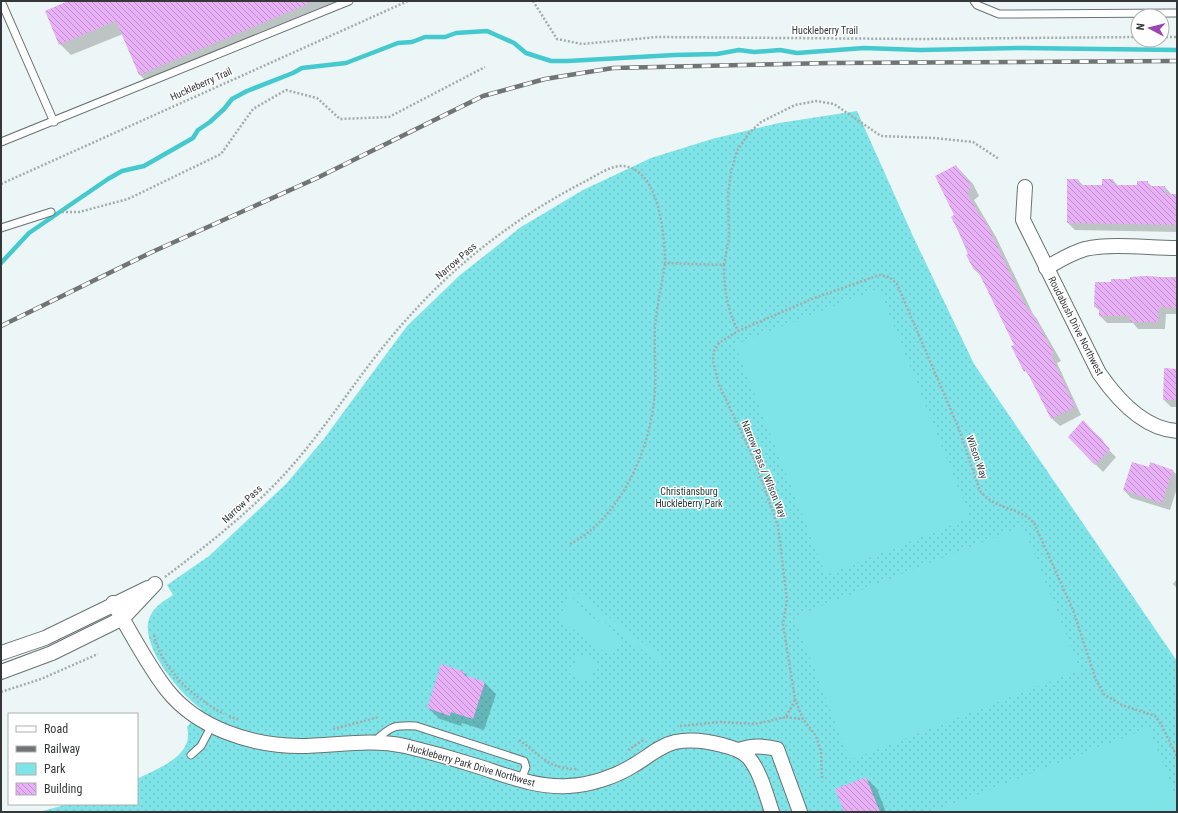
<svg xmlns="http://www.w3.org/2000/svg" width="1178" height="813" font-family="'Roboto Condensed',sans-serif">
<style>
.green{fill:url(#green-dots)}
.pitch{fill:#7fe4e8}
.shadow{fill:#0003}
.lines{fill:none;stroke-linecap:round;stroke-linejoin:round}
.stream{stroke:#44c9ce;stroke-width:4.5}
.building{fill:url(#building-back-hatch)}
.service-casing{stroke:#6a7272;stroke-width:9}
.minor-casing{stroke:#6a7272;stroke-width:16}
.path{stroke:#a4abab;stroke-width:2.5;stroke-dasharray:2 2;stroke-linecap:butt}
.service{stroke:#fff;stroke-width:7}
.minor{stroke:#fff;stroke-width:14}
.rail-casing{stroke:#707475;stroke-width:4.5}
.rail{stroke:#fff;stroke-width:3;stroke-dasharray:9;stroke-linecap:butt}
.labels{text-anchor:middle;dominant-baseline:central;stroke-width:3;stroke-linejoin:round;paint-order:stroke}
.street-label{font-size:10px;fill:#353839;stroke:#fff}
.park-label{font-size:10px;fill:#1d3435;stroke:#fff}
</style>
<defs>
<pattern id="green-dots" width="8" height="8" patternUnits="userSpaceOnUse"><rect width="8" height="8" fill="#7fe4e8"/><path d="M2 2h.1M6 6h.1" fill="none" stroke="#6ec4c8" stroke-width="1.8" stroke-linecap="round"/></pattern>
<pattern id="building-back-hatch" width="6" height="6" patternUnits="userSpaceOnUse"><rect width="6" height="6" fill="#e8b0f6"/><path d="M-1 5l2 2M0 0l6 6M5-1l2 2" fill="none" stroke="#bd90c8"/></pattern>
</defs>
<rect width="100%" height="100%" fill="#edf6f6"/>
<path class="green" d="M857,111L912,234L974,364L1177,661V812H39L68,804H137V779C158,768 195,756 187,727L201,709C180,694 140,646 149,619C153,607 164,601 173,595L167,585L209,556L286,484L323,440L407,326L460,275L521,227L583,190L651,158L712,139L779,123Z"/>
<g class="pitch">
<path d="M879,288L970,518L826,575L735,345Z"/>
<path d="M1023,526L1080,670L850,760L794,617Z"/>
<path d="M572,589L664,659L661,664L568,594Z"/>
<path d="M567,599L622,639L609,655L560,620L565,610Z"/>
<path d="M580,654L598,663L590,682L570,674L577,656Z"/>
<path d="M1149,728L1177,800V812H932Z"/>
</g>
<g class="shadow">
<path d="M71,1H354L151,86L139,74L123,34L71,55L60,44Z"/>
<path d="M956,166L973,184L979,196L974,200L996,237L1033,314L1037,319L1061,361L1057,363L1081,415L1060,426L1052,419L1031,377L1025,371L1015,345L981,276L975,270L952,217L956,216Z"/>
<path d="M1078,180L1084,186H1103L1113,180L1118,186H1138L1147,182L1153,187H1165L1172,195H1177V232L1075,230L1068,223Z"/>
<path d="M1177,277V314H1166L1165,329H1138L1133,323H1107L1100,316V311L1095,307L1112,283L1131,280V278Z"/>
<path d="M1177,370V407H1171L1164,400Z"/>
<path d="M1083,422L1102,439L1107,448L1116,457L1103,472L1069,437Z"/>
<path d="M1151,463L1173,471L1177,475V488L1170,510L1131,498L1124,490L1149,469Z"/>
<path d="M1177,579V588L1173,584Z"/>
<path d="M464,673L470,678L485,683L496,694L484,730L462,723L461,726L440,719L428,708Z"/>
<path d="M866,778L877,789L886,812H845Z"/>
</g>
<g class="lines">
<path class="stream" d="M1,263L29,233L108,179L122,171L144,166L193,138L198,130L210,122L224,109L232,99L247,91L293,73L302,68L346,63L398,43L412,42L425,37H445L456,33L487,31L514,43L526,53L551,61H568L674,55L717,54L739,50L754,52L780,50L797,53L864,48L920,50L1022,48L1177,50"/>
</g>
<g class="building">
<path d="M68,1H315L139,75L116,21L59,45L45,11Z"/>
<path d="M956,165L960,172H961L964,176H965L972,188L967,192L980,217L982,215L989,229L1028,311L1030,310L1054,353L1051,355L1075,407L1051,419L1026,370L1024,372L1011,346L1014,345L977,269L974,270L966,255L968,254L966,249L967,248L951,217L954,215L935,176Z"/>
<path d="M1067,179H1078L1079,185H1102V179H1113V185H1137V181H1148V186H1165V194H1177V225L1067,223Z"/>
<path d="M1146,276L1177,278V308L1159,307L1158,322H1130V316H1099V307H1094L1095,282H1111V279H1130V277Z"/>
<path d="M1164,368L1177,369V400H1163Z"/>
<path d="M1083,420L1110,449L1095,465L1068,437Z"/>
<path d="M1132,462L1149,467L1150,462L1173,470L1162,503L1123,490Z"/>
<path d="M441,664L465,672L464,675L485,682L473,719L451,712L450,716L427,708Z"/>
<path d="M866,777L880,812H844L835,789Z"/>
</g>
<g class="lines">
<g class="service-casing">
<g id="service">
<path d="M1,1L54,122"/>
<path d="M974,1L977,5L999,14L1177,13"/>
<path d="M1,142L349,1"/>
<path d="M1,228L51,212"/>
<path d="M375,741C391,726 394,725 416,726L524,761L526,767L521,780"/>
<path d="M191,755L201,746L212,725"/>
</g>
</g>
<g class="minor-casing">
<g id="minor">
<path d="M1025,187L1023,220L1099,373C1117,399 1143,429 1177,431"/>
<path d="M1046,268C1058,261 1071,253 1085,249C1114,243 1147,248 1177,248"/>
<path d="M113,603C131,632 146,663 167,690C197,728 252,746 300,746C335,746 369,738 405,746C430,752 455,759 480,767C508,776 537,788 568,786C590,785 615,777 634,765C648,757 659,746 675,742C690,739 707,741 722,745C732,748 742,750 749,758C761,773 766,795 772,812"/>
<path d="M1,653L45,638L148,588"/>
<path d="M1,672L52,653L123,618L155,584"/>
<path d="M739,750C753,745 763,746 777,749L800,812"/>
</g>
</g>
<g class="path">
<path d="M533,1L557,39L582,44L657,37L916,39L1138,37"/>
<path d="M1162,37H1177"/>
<path d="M1,184L408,1"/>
<path d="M62,212H79L128,199L221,154L253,109L286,90L317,98L340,119L389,117L485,67"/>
<path d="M724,265L729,238L728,194L731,172L737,151L749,133L761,122L795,105L816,101L834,104L881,136L934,138L973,142L999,159"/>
<path d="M570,544C622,517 652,446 655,390C656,369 654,347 655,326C657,305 662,284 665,263"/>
<path d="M165,577C206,546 246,515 281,478C327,429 361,369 407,319C456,263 518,216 584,182C596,176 609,166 622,166C659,167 665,236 665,263L724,265C724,289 727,309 738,331"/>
<path d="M154,635C162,670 194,698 224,714"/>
<path d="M1,692L41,679L98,654"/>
<path d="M229,716L239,720"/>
<path d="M786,717L803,719"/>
<path d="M680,726L720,722L755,724L786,717L795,700"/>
<path d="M333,729L379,717"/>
<path d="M519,740C541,755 547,769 577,769"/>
<path d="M628,750L645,739"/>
<path d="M822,778L821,751L816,736L803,719L795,699L783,624L787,600L778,526L754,459L719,385L713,361L714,351L719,343L738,331L812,299L879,275L889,277L897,284L959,429L980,491C997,511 1018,506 1034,523L1073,610L1096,680L1104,694L1122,705L1155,716L1162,726L1177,757"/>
</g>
<use href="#service" class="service"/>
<use href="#minor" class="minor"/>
<g class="rail-casing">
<path id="rail" d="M1,326L152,252L317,178L483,96L545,79L613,68L831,63L1177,61"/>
</g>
<use href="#rail" class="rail"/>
</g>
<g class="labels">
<g class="street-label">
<text x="825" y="30">Huckleberry Trail</text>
<text transform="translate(201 84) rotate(-24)">Huckleberry Trail</text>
<text transform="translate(456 261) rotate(-41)">Narrow Pass</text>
<text transform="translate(1076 326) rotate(63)">Roudabush Drive Northwest</text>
<text transform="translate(977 457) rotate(71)">Wilson Way</text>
<text transform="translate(764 469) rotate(68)">Narrow Pass / Wilson Way</text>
<text transform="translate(242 504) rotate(-43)">Narrow Pass</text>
<text transform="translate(471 765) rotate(16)">Huckleberry Park Drive Northwest</text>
</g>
<g class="park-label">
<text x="689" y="491">Christiansburg<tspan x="689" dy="12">Huckleberry Park</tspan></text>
</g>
</g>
<rect width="1178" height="813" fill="none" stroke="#353839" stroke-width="4"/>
<rect x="8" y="713" width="130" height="92" fill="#ffffff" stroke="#aeafb0"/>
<rect x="16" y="726" width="20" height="6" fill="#ffffff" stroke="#aeafb0"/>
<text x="44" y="733" font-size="12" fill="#353839">Road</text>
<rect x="16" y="746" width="20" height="6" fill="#707475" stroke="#aeafb0"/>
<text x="44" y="753" font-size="12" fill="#353839">Railway</text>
<rect x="16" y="763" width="20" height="12" fill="#7fe4e8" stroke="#aeafb0"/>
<text x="44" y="773" font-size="12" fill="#353839">Park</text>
<rect x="16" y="783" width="20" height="12" fill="url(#building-back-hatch)" stroke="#aeafb0"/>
<text x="44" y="793" font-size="12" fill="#353839">Building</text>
<g transform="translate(1150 28) rotate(277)"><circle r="19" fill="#ffffff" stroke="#aeafb0"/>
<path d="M0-3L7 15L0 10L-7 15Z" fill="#9c44b1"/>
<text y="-6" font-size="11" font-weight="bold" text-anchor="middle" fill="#353839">N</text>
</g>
</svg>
